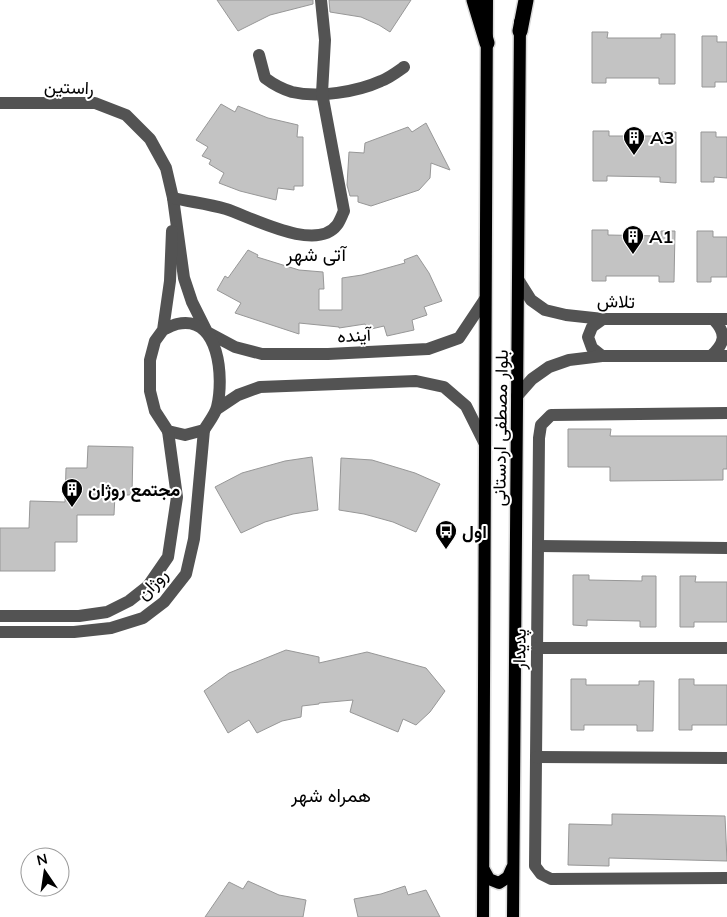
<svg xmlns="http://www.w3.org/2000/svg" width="727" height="917" font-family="Mulish,Vazirmatn,sans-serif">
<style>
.building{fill:#c3c3c3;stroke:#979797}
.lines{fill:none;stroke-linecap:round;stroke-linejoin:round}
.major-casing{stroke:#dbdbdb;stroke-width:15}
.highway-casing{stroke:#dbdbdb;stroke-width:18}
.minor{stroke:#535353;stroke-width:12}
.major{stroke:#000;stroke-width:12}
.highway{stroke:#000;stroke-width:15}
.labels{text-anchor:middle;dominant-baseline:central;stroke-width:4;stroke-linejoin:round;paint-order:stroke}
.street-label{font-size:18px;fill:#000;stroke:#fff}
.poi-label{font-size:18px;font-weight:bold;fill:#000;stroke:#fff;text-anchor:start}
.neighbourhood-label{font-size:19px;fill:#000;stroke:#fff}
</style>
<rect width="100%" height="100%" fill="#fff"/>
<g class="building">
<path d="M217,0H313V4L270,15L238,31Z"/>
<path d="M329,0H411L390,32L379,25L361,17L330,12Z"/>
<path d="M592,32H608L607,38H661V34H675V84H659V78H606V83H592Z"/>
<path d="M702,36H717V42H727V82H715V87H702Z"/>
<path d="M221,104L235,112L238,106L268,118L298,125L297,137H303V186H294V190L278,188L276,200L240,191L219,183L224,173L209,164L211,160L202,156L208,147L196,140Z"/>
<path d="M426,123L450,170L431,163L430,178L419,190L371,206L358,202V196H350L347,185L349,152L364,153L365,143L408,127L412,132Z"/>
<path d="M593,131H609V136H662V132H676V183L660,182V177L607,176V181H593Z"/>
<path d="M701,132H716V137H727V178L714,177V182H701Z"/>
<path d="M592,230H608V235L661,236V231H675L674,282H659V276H606V281H592Z"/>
<path d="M697,231H713V237H727V277H711V282H697Z"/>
<path d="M248,250L258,255L257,257L299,270L323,272L324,289H319V310H342V278L362,275L405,263L404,260L417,255L429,273L442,301L424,307L427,315L412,320L414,330L387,336L384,326L367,330L365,324L339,328V327L299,323V334L235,313L241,303L217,290L225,276L228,278Z"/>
<path d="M568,429H611L610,436H727V469H723V480L610,481V467H568Z"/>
<path d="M88,446L133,447L132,495H115L114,515H77V542H55V571H0V528H29L30,501L65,502L66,468H87Z"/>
<path d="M312,457L318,510L293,514L265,522L241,533L215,487L242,473L285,461Z"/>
<path d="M341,458L372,460L415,473L440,484L416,532L393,522L364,514L339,510Z"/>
<path d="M573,575H589V580L642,581V576H656V627H640V621L587,620V626L573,625Z"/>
<path d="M680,576H696L695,582H727V622H694V627H680Z"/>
<path d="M286,650L319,657V663L367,652L426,668L445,691L430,712L416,725L403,719L398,732L350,712L353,700L319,703V704L302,706L301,717L282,721L257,733L249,720L228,733L204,691L229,673Z"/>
<path d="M571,679H586V685H639V681H654L653,731H637V725H584V730H571Z"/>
<path d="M679,679H694V685H727V725H692V730H679Z"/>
<path d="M612,814L725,816L727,861L609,858V866L568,865L569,824L612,825Z"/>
<path d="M248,881L279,895L306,900L303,917H205L229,882L243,889Z"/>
<path d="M405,886L408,895L426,890L440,917H358L354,899L381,894Z"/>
</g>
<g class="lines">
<g class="major-casing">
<g id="major">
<path d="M484,870L489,879L499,883L508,877L512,868"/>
<path d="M483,917L487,0"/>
<path d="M513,917L520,22"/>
</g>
</g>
<g class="highway-casing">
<g id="highway">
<path d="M474,0L487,43"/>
<path d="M520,31L526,0"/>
</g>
</g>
<g class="minor">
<path d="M259,55L265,78C273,84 282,89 292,92C318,98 357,92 381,81C389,78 397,72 404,67"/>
<path d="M0,103H95L126,115L150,139L166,168L173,198L184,278L192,302L207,332L235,347L262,354H328L428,349L459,338L485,299"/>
<path d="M173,198C191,202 209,204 226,209C251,217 316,253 337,225C340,221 342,215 344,211L322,93L325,40L321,0"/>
<path d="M519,281L531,300L545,310L566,315L603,319H727"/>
<path d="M163,330C167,328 173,325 177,324C220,314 224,379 217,407C215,415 208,423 204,430L185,435L168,431L155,411L150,391V360L155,341L163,330L170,281L172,231"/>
<path d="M602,356L592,348L588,337L592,327L603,319"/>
<path d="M711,356C725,343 727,334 714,320"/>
<path d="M517,396L532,379L549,367L569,360L602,356H727"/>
<path d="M217,409L238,395L260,387L416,381L444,387L466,406L484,442"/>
<path d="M727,413L551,415L541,425L539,438L535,866L541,874L551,879L727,878"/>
<path d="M538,546L727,548"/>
<path d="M0,616H79L107,612L129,601L148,586L168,557L177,497L168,431"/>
<path d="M0,632H74L111,628L143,618L164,602L186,574L194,539L204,430"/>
<path d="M537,648H727"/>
<path d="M536,757L727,758"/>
</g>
<use href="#major" class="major"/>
<use href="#highway" class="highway"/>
</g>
<defs>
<g id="building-pin" transform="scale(1.125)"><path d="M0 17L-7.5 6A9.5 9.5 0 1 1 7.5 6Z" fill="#000" stroke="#fff"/><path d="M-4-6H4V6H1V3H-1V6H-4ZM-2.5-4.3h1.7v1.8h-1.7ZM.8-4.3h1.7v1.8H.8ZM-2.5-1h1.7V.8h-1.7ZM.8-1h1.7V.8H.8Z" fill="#fff"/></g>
<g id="bus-pin" transform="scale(1.125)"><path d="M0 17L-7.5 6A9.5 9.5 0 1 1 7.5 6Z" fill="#000" stroke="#fff"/><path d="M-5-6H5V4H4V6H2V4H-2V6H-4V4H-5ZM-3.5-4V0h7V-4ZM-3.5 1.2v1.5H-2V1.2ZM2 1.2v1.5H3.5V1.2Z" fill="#fff"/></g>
</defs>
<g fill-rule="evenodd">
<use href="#building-pin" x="634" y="137"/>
<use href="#building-pin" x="633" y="236"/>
<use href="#building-pin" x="72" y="489"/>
<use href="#bus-pin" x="446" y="531"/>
</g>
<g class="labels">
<g class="street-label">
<text transform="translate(69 87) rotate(2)">راستین</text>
<text transform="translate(616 301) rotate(2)">تلاش</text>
<text transform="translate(354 335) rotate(-3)">آینده</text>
<text transform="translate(500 428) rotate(-89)">بلوار مصطفی اردستانی</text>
<text transform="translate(152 584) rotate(-46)">روژان</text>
<text transform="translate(519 649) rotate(-89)">پدیدار</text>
</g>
<g class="poi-label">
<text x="650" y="137">A3</text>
<text x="649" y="236">A1</text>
<text x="88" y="489">مجتمع روژان</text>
<text x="462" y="531">اول</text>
</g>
<g class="neighbourhood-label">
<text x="316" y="254">آتی شهر</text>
<text x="331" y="795">همراه شهر</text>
</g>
</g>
<g transform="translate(45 872) rotate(347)"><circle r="24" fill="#ffffff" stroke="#999999"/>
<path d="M0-4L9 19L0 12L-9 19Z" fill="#000000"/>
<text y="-8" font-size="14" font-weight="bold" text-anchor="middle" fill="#000000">N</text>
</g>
</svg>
